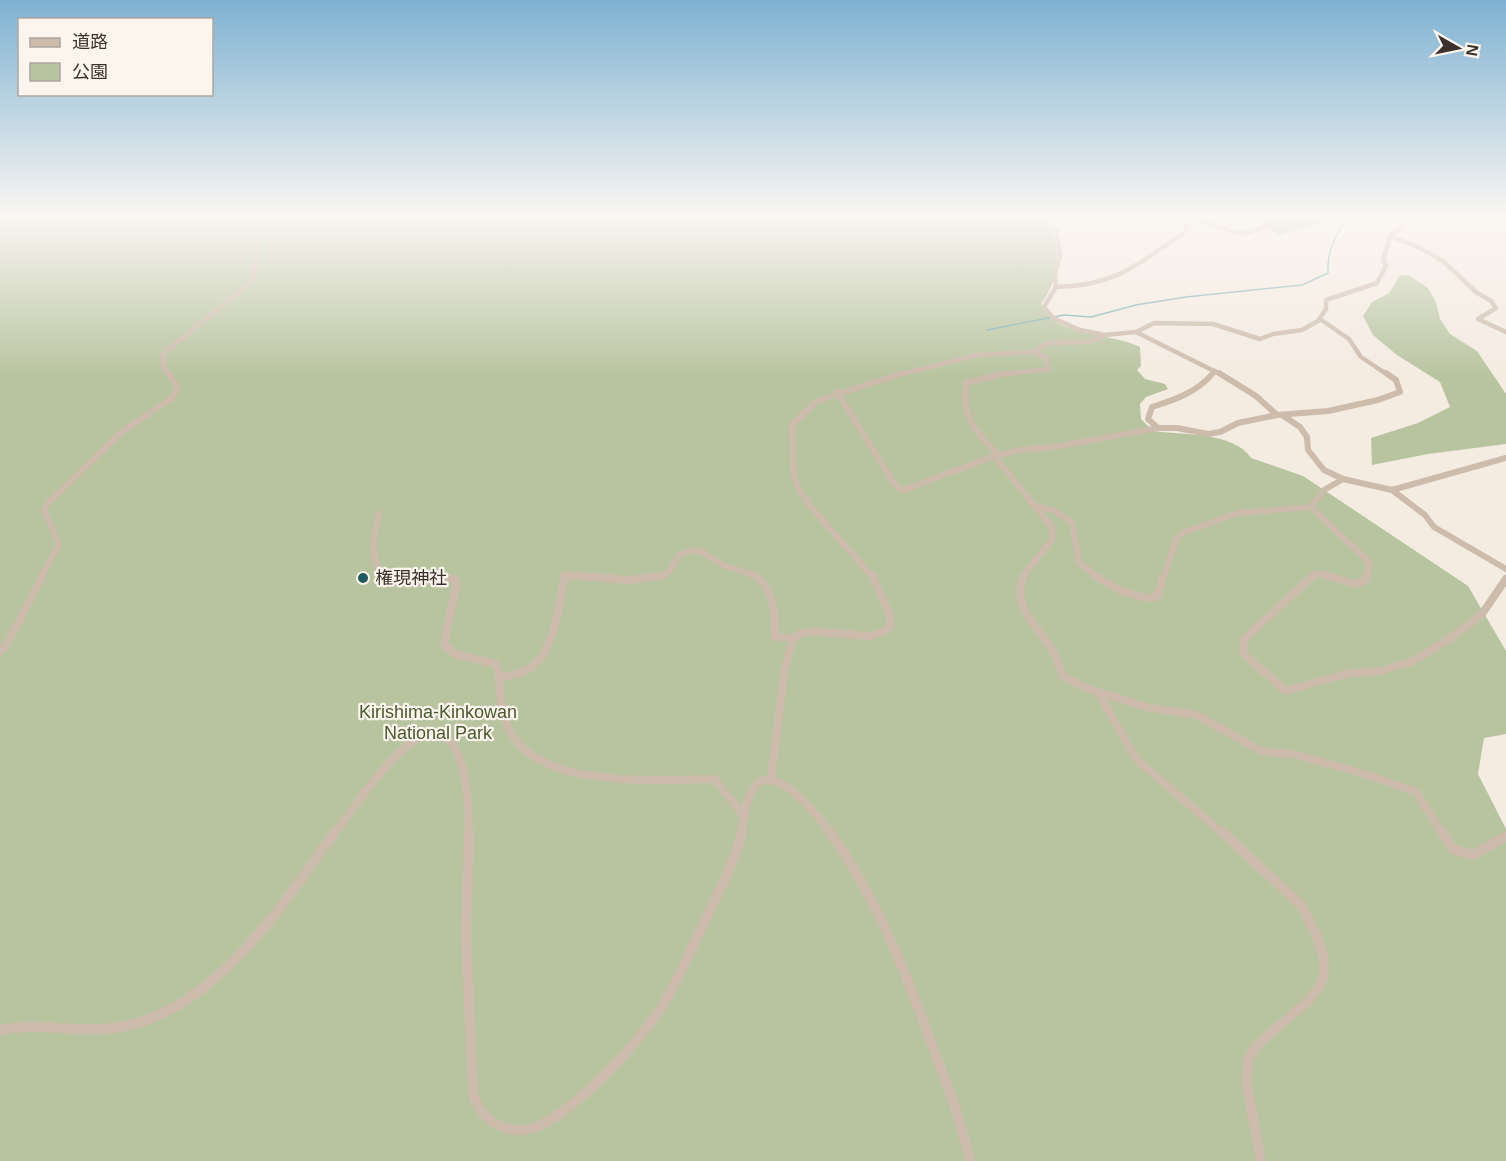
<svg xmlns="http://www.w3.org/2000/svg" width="1506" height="1161" font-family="Arial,'Noto Sans JP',sans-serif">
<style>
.green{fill:#b8c4a0}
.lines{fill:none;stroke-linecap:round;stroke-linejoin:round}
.stream{stroke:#7fb0b2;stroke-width:1.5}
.street-far3{stroke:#cdbbac;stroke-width:4.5}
.street-far2{stroke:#cdbbac;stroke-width:6}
.street-far1{stroke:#cdbbac;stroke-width:8}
.street{stroke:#cdbbac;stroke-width:10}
.poi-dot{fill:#1f5a5e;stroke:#fbf5ee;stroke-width:2}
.labels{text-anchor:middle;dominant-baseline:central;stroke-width:4.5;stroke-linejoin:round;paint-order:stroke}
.poi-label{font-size:18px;fill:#3b302b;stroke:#fbf5ee;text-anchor:start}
.park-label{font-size:18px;fill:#4a5a2e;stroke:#fbf5ee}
</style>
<rect width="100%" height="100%" fill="#f4ebe1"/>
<g class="green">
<path d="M0,216H1042C1064,241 1060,279 1041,304C1055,338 1111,332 1140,347L1141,366L1137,370L1145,379L1165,384L1168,389L1146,397L1140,404L1141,419L1153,431C1181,435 1235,432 1251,458L1303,476L1468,586L1506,651V734L1484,738L1478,774L1506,829V1161H0Z"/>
<path d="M1255,216H1314L1321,222L1278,236Z"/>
<path d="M1400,275L1410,276L1428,288L1436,302L1440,319L1450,334L1477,351L1506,394V444L1428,454L1372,465L1371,438L1418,423L1450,407L1440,382L1397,355L1373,335L1363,316L1372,302L1389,293Z"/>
</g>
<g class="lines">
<path class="stream" d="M987,330L1064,315L1091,317L1136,305L1186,297L1302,285L1328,273C1327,249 1336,235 1349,216"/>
<g class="street-far3">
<path d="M1043,216L1056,231L1060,255L1055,274L1056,287L1044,307L1053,318L1080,330L1105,335L1136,332L1222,375"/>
<path d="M1192,217L1237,233H1245L1300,216"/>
<path d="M1390,236L1418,247L1443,261L1476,292L1491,301L1496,308L1478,319L1506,332"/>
<path d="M1056,287C1114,286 1137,265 1182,234L1186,230L1188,219L1195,216"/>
<path d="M1320,319L1349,339L1361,357L1388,375"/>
<path d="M1136,332L1154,323L1213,324L1260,339L1273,334L1302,330L1318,321L1326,309V300L1377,283L1386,266L1383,260L1391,234L1403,227L1398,216"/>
<path d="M169,375L164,368L163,354L252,281L258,250L260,216"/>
<path d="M898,375L977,355L1033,352L1047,343L1090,342L1107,335"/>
<path d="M996,375L1049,369L1046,357L1033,352"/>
<path d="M1211,375L1215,371"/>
</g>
<g class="street-far2">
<path d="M1219,373L1256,396L1277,415"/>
<path d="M837,392L892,480L898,488L904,490L994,456L1022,450L1060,446L1158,428H1177L1208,434L1220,432L1238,423L1277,415L1328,411L1378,400L1400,392L1396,380L1386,373"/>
<path d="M1282,415L1300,427L1307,437L1308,450L1324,470L1343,479L1392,490L1425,515L1434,527L1506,569"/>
<path d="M1158,428L1148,419L1152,407C1174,400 1198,392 1213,373"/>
<path d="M999,455C976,431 961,419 966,383L1006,373"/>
<path d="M994,456L1052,527V540L1023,576"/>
<path d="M1392,490L1506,458"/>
<path d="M1037,506L1055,511L1072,522L1079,562L1096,576"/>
<path d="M1311,507L1324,490L1343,479"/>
<path d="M379,514C374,535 367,561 386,576"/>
<path d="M42,576L59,544L44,510L49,502L123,431L172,398L178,387L168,373"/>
<path d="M565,576H584"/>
<path d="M659,576L667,574L680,554L693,550L702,552L725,566L757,576"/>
<path d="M872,576L811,507L799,490L794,476L792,425L817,401L903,373"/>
<path d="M1164,576L1176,540L1182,533L1238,513L1311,507L1369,562L1367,576"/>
<path d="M1312,576L1316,573L1329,576"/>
</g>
<g class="street-far1">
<path d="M384,575C411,594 426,576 455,579L457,582L444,644L455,654L496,664C500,673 499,681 500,691C501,704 505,724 512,735C547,790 658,779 715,779L745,818"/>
<path d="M754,575C775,589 775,614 775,637L794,638L802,633L813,632L871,636L881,633L890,626V615L872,575"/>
<path d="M1024,575C1010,607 1038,626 1053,651C1058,659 1058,669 1064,677L1088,689L1150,708L1197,715L1261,751L1296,755L1365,774L1416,792L1443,834"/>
<path d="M1094,575C1112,587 1134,600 1157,597L1164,575"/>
<path d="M1314,575L1244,639L1243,653L1286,691L1350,673L1381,671L1413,661L1449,639L1482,614L1506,579"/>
<path d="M1323,575L1358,584L1367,579V575"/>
<path d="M0,652L8,642L43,575"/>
<path d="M500,677C508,676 516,675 523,672C556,658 558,605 565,575L629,580L664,575"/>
<path d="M1098,692L1137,760L1224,834"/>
<path d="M771,781L784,672L793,638"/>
<path d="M334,834C353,809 384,763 408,745C466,702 469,800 469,834"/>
<path d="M741,834C744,819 745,801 753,789C773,757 820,818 831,834"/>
</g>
<g class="street">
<path d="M469,832L466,935L473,1093C478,1112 491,1125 510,1129C521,1131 532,1130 541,1125C580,1106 635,1046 659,1011C676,986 688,956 701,929C715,898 734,866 742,832"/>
<path d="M830,832C874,894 902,963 928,1034C944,1076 960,1117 970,1161"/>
<path d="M1222,832L1301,905L1316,934L1324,959V977L1317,990L1305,1004L1260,1042L1248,1059L1247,1085L1261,1161"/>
<path d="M1442,832L1454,850L1474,855L1506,836"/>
<path d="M0,1030C38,1022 76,1033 114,1028C213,1015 282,905 335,832"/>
</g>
</g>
<linearGradient id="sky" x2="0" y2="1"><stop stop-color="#7eb2d2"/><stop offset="0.57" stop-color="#faf6f2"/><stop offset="1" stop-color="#faf6f2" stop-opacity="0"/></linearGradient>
<rect width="1506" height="378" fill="url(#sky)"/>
<circle class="poi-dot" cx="363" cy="578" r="6"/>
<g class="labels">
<g class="poi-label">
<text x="375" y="578">権現神社</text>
</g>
<g class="park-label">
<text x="438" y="712">Kirishima-Kinkowan<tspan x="438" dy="21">National Park</tspan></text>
</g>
</g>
<rect x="18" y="18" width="195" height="78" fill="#fbf5ee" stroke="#aea6a0" stroke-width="1.5"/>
<rect x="30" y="38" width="30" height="9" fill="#cdbbac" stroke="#aea6a0" stroke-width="1.5"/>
<text x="72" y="48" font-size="18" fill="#3b302b">道路</text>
<rect x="30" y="63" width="30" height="18" fill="#b8c4a0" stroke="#aea6a0" stroke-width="1.5"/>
<text x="72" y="78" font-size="18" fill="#3b302b">公園</text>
<g transform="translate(1458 48) rotate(99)" stroke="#fbf5ee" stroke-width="4.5" paint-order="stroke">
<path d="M0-4.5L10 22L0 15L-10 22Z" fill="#3b302b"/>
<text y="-9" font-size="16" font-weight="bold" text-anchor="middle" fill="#3b302b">N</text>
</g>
</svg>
